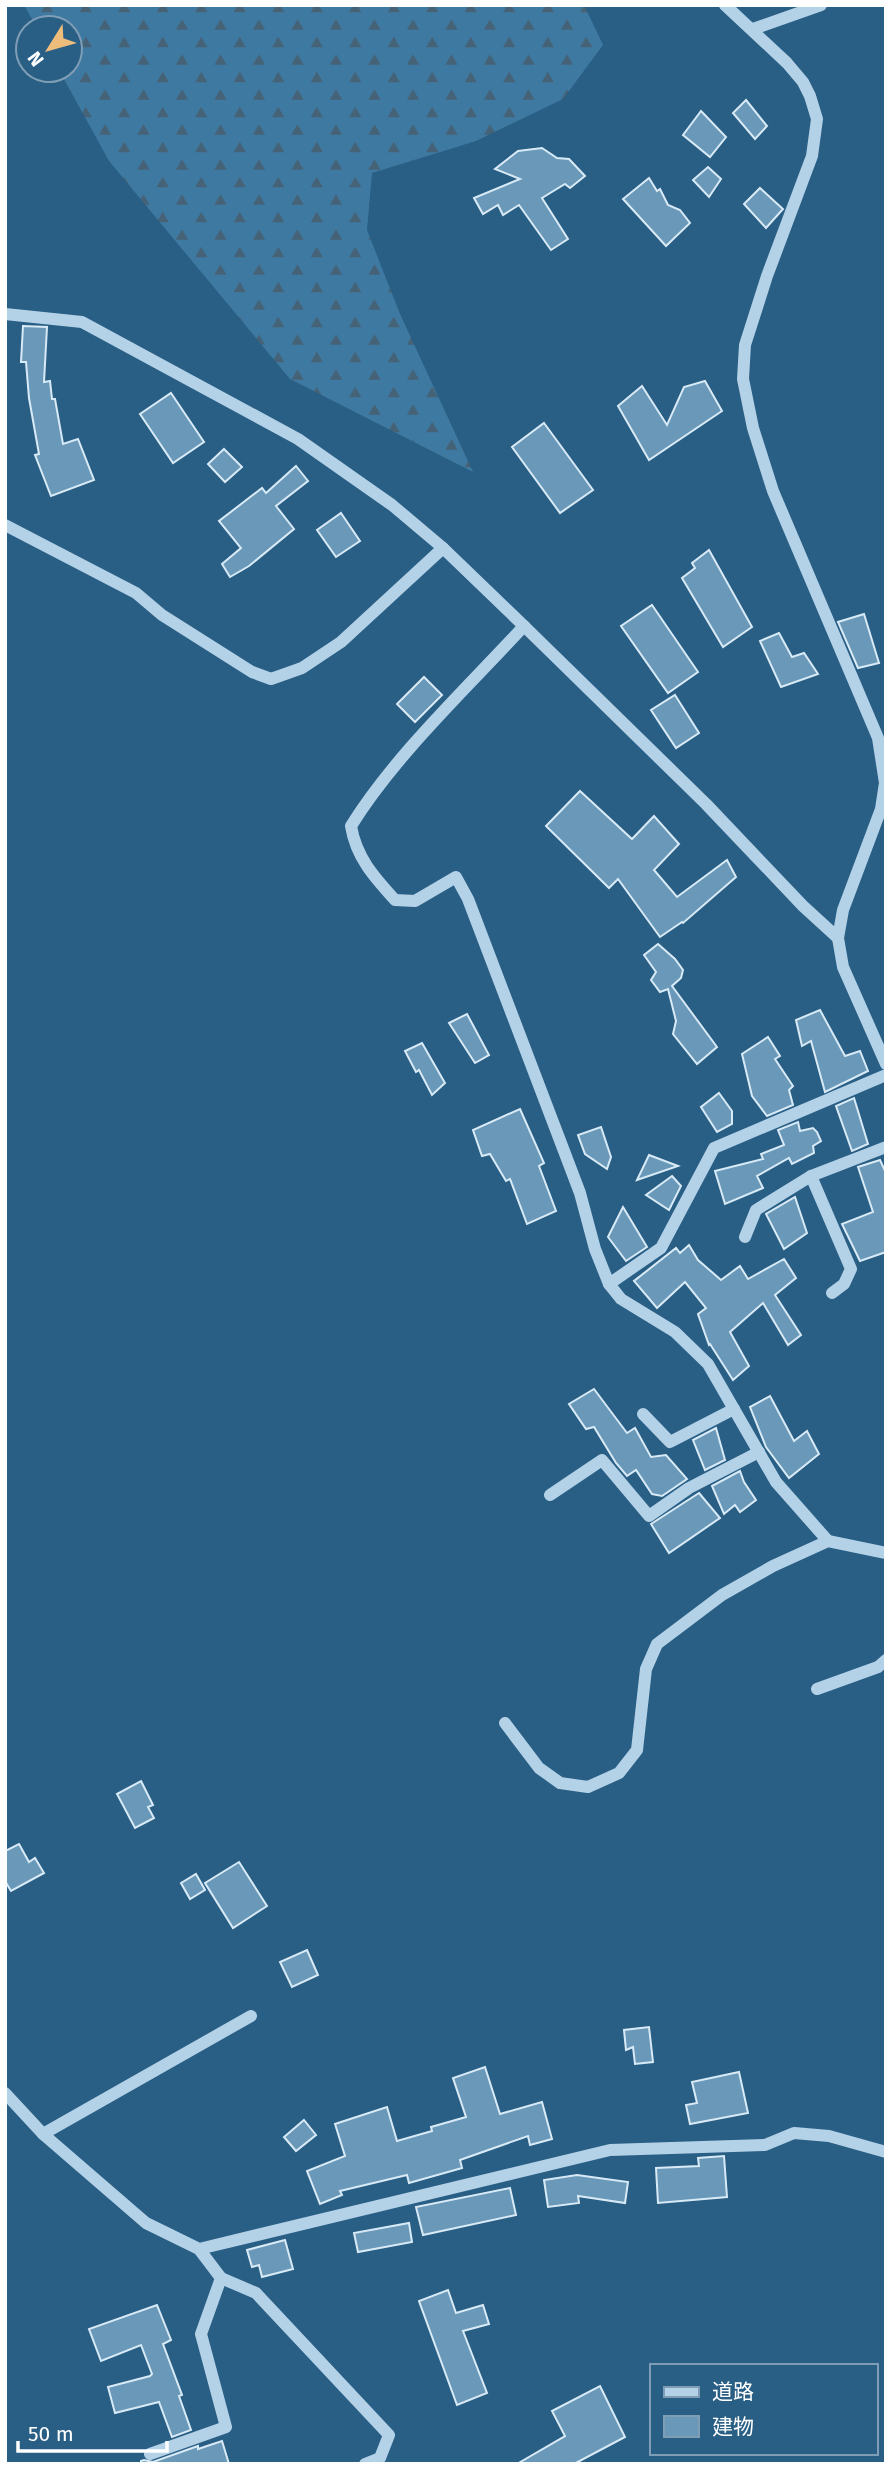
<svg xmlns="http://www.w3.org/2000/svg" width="891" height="2469" font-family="'Fira Sans','Noto Sans JP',sans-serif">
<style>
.forest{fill:url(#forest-firs)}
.building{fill:#6998b8;stroke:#d8eaf6;stroke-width:2}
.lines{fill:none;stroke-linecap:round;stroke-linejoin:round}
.minor{stroke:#b4d2e7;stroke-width:12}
</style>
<defs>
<pattern id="forest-firs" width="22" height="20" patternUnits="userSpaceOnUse" patternTransform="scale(1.75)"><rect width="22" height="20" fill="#3e79a1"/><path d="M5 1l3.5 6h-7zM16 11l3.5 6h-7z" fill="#456276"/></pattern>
</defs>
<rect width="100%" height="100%" fill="#295e85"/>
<path class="forest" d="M24,5H584L603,45L563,99L476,141L372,173L367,230L400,314L473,472L290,379L109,161L59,70H70V28H37Z"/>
<g class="building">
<path d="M746,100L767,126L755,139L733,113Z"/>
<path d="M701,111L726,137L710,157L683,135Z"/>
<path d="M542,148L557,158L569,159L585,176L570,188L565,184L542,198L568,239L551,250L519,205L503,215L498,205L483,214L474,198L520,179L495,169L518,151Z"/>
<path d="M708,167L721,179L709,197L693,180Z"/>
<path d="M649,178L657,191L660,189L668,205L680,210L690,223L666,246L623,199Z"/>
<path d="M760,188L783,209L766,228L744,204Z"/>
<path d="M23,326L47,327L44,382L50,381L52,399H55L63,444L78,439L94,480L51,496L35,455L39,454L29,398L26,362H21Z"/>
<path d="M705,381L722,411L649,460L618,406L642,386L667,425L684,387Z"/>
<path d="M171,393L204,442L173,463L140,414Z"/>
<path d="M544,423L593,490L560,513L512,447Z"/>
<path d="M224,449L242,467L225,482L208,464Z"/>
<path d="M296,466L308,481L276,506L294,529L249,566L230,577L222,564L241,548L219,521L262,488L266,493Z"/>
<path d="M341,513L360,541L336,557L317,530Z"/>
<path d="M709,550L752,627L723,647L682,578L695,568L692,563Z"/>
<path d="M652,605L698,672L668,693L621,626Z"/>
<path d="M864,614L879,663L858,668L838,622Z"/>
<path d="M779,633L792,657L804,653L818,674L781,687L760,641Z"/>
<path d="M424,677L442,695L415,722L397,704Z"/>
<path d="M675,695L699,733L676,748L651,710Z"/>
<path d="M580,791L632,839L654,816L679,844L654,870L677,897L727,860L736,877L683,923L682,922L660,937L618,879L609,888L546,826Z"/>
<path d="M658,944L675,959L683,970L681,978L672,986L717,1047L697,1064L673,1034L676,1021L668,989L660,992L651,980L656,972L644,955Z"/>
<path d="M820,1010L845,1056L860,1051L868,1071L825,1092L811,1041L802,1046L796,1020Z"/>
<path d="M467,1014L489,1055L475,1063L449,1023Z"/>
<path d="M768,1037L780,1056L775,1059L793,1086L789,1090L793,1105L767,1116L752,1096L742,1054Z"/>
<path d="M422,1043L445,1083L432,1095L419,1070L416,1072L405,1051Z"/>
<path d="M719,1093L732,1111V1124L717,1132L701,1107Z"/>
<path d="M854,1098L868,1144L852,1151L836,1106Z"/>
<path d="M520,1109L544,1163L539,1166L556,1211L527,1224L510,1179L506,1181L490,1154L482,1156L473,1130Z"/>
<path d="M798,1122L800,1131L813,1128L817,1132L821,1141L813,1146L814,1153L792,1164L789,1158L757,1176L763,1188L725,1204L715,1171L763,1159L761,1154L784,1145L778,1130Z"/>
<path d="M601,1127L611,1157L607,1169L585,1154L578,1135Z"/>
<path d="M649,1155L678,1166L637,1180Z"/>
<path d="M880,1160L886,1173V1252L860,1261L842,1224L873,1212L858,1167Z"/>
<path d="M672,1176L681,1186L669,1210L646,1195Z"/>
<path d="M795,1197L807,1233L784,1249L766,1214Z"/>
<path d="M623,1207L647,1247L626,1261L608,1237Z"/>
<path d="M689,1245L698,1260L721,1280L740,1266L748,1279L784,1259L796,1278L775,1295L801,1335L788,1345L763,1303L730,1332L749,1366L733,1380L710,1344L709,1345L698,1314L706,1308L685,1282L657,1308L634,1281L676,1248L680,1253Z"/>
<path d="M594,1389L627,1433L635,1428L651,1457L666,1455L687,1479L662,1496L652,1494L636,1470L627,1476L616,1463L594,1427L586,1429L569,1404Z"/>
<path d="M770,1396L794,1441L807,1431L819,1454L789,1478L766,1447L750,1407Z"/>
<path d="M716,1428L725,1460L705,1470L693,1440Z"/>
<path d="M740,1471L744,1482L756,1500L740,1512L735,1505L724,1514L712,1486Z"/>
<path d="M699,1493L720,1518L669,1553L651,1524Z"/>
<path d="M141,1781L153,1805L148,1807L154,1818L135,1828L117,1794Z"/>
<path d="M19,1844L29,1862L35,1858L44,1873L11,1891L5,1881V1851Z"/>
<path d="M239,1862L267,1906L233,1928L205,1883Z"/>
<path d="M196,1874L205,1890L190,1899L181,1883Z"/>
<path d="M307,1950L318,1975L292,1987L280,1962Z"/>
<path d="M649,2027L653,2062L635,2064L633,2047L626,2050L624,2030Z"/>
<path d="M485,2067L500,2114L542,2102L552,2139L530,2145L528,2136L460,2160L462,2168L409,2183L407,2175L340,2191L342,2195L320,2204L307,2171L345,2156L335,2124L387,2107L397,2141L432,2131L431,2127L466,2117L453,2078Z"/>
<path d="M739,2072L748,2113L690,2124L686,2105L697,2103L692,2082Z"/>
<path d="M304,2120L316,2135L296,2151L284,2137Z"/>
<path d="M724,2156L727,2197L658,2203L656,2168L699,2166L698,2158Z"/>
<path d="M577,2175L628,2182L625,2203L578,2196L579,2203L548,2207L544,2180Z"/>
<path d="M510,2188L516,2215L423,2235L416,2207Z"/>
<path d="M409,2223L412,2242L358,2252L354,2233Z"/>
<path d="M285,2240L293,2269L262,2277L259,2265L252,2267L247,2250Z"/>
<path d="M448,2290L456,2313L483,2305L489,2324L463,2331L487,2393L457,2405L419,2301Z"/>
<path d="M157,2305L171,2340L163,2344L182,2395L179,2396L191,2430L172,2437L159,2402L115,2413L108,2387L150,2376L152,2374L141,2345L101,2361L89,2329Z"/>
<path d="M600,2386L625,2437L574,2464H517L565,2436L552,2411Z"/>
<path d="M222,2441L229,2464H141V2461L144,2460L153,2462L198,2446V2449Z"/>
</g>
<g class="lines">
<g class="minor">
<path d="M725,5L787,63L803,82L810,96L817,119L812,156L767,276L745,345L743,379L753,428L773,491L878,738L885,783L881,809L843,910L838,938L843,967L886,1064"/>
<path d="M753,29L821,5"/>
<path d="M5,314L82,322L298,439L392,505L443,548L524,626L706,804L803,906L838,938"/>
<path d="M5,525L136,593L162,615L252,672L271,679L302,668L341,642L443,548"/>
<path d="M524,626C468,687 395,755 351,826C356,857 374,877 395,900L415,901L456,877L468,899L580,1193L595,1249L609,1284L621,1299L675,1332L708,1364L776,1482L828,1541"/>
<path d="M811,1176L851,1269L844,1284L832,1293"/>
<path d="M745,1237L756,1210L811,1176L886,1147"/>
<path d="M609,1284L661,1248L714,1148L886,1075"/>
<path d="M643,1414L670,1442L734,1409"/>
<path d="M550,1495L602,1460L649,1516L689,1488L759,1452"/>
<path d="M817,1689L878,1667L886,1660"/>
<path d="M505,1723L539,1768L560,1783L588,1787L619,1773L637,1750L646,1669L657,1644L722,1595L773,1566L828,1541L886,1553"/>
<path d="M5,2093L43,2134L146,2223L199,2249L610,2150L765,2145L794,2133L829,2136L886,2152"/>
<path d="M43,2134L251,2016"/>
<path d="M221,2278L256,2293L389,2435L380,2458L365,2464"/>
<path d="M150,2454L226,2427L201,2334L221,2278L199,2249"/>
</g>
</g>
<rect width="891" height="2469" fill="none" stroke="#ffffff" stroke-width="14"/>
<rect x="650" y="2364" width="228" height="91" fill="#295e85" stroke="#7f9eb6" stroke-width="2"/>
<rect x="664" y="2387" width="35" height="10" fill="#b4d2e7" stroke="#7f9eb6" stroke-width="2"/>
<text x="712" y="2399" font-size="21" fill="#ffffff">道路</text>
<rect x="664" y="2416" width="35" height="21" fill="#6998b8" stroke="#7f9eb6" stroke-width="2"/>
<text x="712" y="2434" font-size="21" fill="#ffffff">建物</text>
<g transform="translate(49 49) rotate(233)"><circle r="33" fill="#295e85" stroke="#7f9eb6" stroke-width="2"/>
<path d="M0-5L12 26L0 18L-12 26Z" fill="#eebd7c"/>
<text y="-10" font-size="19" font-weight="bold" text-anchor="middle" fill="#ffffff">N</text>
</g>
<path d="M18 2441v10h149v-10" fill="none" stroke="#ffffff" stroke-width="3.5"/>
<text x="28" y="2441" font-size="21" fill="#ffffff" stroke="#295e85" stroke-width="5" paint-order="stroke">50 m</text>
</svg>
